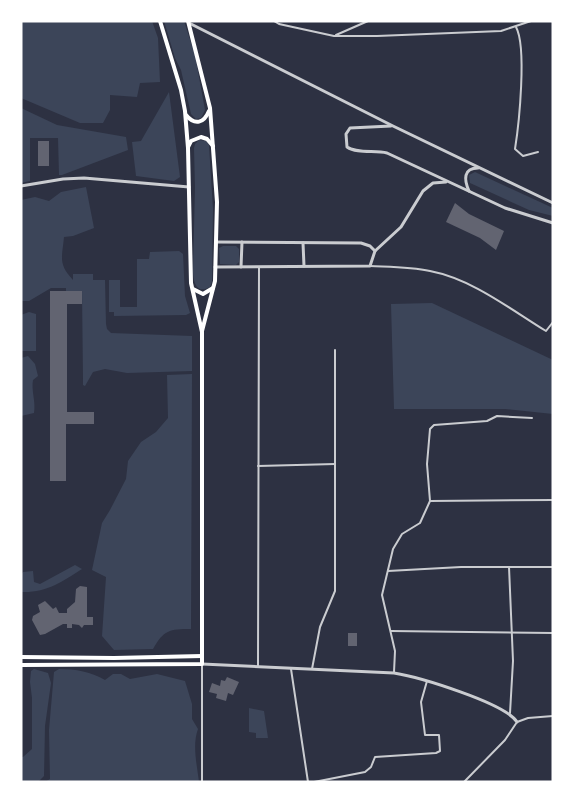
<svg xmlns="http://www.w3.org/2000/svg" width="574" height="803" font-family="Raleway,sans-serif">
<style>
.green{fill:#3c4559}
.building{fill:#626471}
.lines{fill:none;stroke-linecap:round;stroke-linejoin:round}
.minor{stroke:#caccd0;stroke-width:2}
.tertiary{stroke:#caccd0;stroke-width:3}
.secondary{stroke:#fff;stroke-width:4}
</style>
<rect width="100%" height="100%" fill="#2d3142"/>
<g class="green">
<path d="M21,21H152L158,38L160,82L140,83L137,97L110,95V110L103,123H80L21,98Z"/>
<path d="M164,21H184L195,55L205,110L201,118L196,119L191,114L181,70L175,58Z"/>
<path d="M169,92L180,177L174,181L136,176L132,142L141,141Z"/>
<path d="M21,108L57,125L126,137L128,150L62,175H59L58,138H30V181L21,183Z"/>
<path d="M199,140L206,141L209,145L213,209L212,281L210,287C196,295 193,281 193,270L195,188L194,148L195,144Z"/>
<path d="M475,172L553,208V216L529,210L470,183L469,175Z"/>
<path d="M86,187L94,228L73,236L64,237C62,258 58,264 73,280V274H93V280H105L106,324L107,329L111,333L192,336V371L127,373L105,369L93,372L85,386L83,385V379L82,291H66V288H51L29,301H21V200L35,197L49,201L61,192Z"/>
<path d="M223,246H236L239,249V262L236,265L220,264L219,248Z"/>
<path d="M179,251L183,254L185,296L190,313L186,315L114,316V312H109V280H120V307H137V259H149L150,252Z"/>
<path d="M432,303L553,360V414L505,409H394L391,304Z"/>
<path d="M29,312L36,314V351H21V315Z"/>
<path d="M28,356L35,364L38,376L33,380C31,391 36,401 34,413L21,416V358Z"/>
<path d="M192,374L191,629C169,629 164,630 153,649L114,650L102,636L106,577L92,570L102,523L110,510L126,479L128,461L141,442L156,432L168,418L167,375Z"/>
<path d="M75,565L82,569C62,582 46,593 21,592V575L23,572L33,571L34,582L40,584Z"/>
<path d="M34,669L48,673L51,683L45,726L44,776L38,782H21V757H23L32,749V698L30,682L31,671Z"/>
<path d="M59,669C75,669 92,672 105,680L113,674H121L130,679L157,674L185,681L192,704V719L198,729C192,745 197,765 199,782H45L50,779L49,730L54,672Z"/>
<path d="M249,708L264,711L268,738H256V733L249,732Z"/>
</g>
<g class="building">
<rect x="38" y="141" width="11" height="25"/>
<path d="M455,203L469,214L504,231L496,250L480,238L446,222Z"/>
<path d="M50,291H82V304H67V412H94V424H66V481H50Z"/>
<path d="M80,586L87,587V617H93V625H84L82,628L79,625L72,624V628H67V624H63L45,634L40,635L32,620L33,616L40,612L38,605L45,601L53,609L56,607L59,613H67V609L75,602L76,589Z"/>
<rect x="348" y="633" width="9" height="13"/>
<path d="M227,677L239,682L233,695L228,693L226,701L216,698L217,694L209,692L212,683L220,686L221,680L225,681Z"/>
</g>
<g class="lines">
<g class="minor">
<path d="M274,21L279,24L334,36H377L501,31L531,21"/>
<path d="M552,21L553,22"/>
<path d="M516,27C527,47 519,124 515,149L523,156L538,152"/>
<path d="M336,35L368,21"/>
<path d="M370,266C390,267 411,267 430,271C472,279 510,309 546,331L553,322"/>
<path d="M258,466L335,464"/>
<path d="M430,501L553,500"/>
<path d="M509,567L513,661L510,713"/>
<path d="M388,571L461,567H553"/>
<path d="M391,631L553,633"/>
<path d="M202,665V782"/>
<path d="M258,666L259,267"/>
<path d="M291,669L308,782"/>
<path d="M312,669L320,627L335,591V350"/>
<path d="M394,672L395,651L382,595L393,549L402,534L420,523L430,501L427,464L430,429L434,425L487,421L497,416L532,418"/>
<path d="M314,782L365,772L371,767L375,757L436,753L440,751L439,735H425L421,702L427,681"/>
<path d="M464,782L505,740L517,722L528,718L553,716"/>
</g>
<g class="tertiary">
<path d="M189,23L393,126L553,203"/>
<path d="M391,126L350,128L346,134L347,147C357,154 375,150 387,153L505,208L553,223"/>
<path d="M21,186L63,179L84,178L189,187"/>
<path d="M469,191C464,180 463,168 478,168"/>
<path d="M216,242L361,243L370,246L375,251"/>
<path d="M303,243L304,266"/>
<path d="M215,267L370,266L375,251L401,227L423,191L433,183L446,182"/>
<path d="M241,267L242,242"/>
<path d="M202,664L394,673C419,677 505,703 517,722"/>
</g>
<g class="secondary">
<path d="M188,21L210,108L217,202L215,281L202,331"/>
<path d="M186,115C195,126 204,123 209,111"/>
<path d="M188,147L191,141L201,137L207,139L213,146"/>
<path d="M193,289L203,294L213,288"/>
<path d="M21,657L114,658L202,656"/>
<path d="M21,665L202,664V332L191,283L188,148L185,111L181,90L160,21"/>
</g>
</g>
<rect width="574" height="803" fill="none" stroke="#ffffff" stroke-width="45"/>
</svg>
